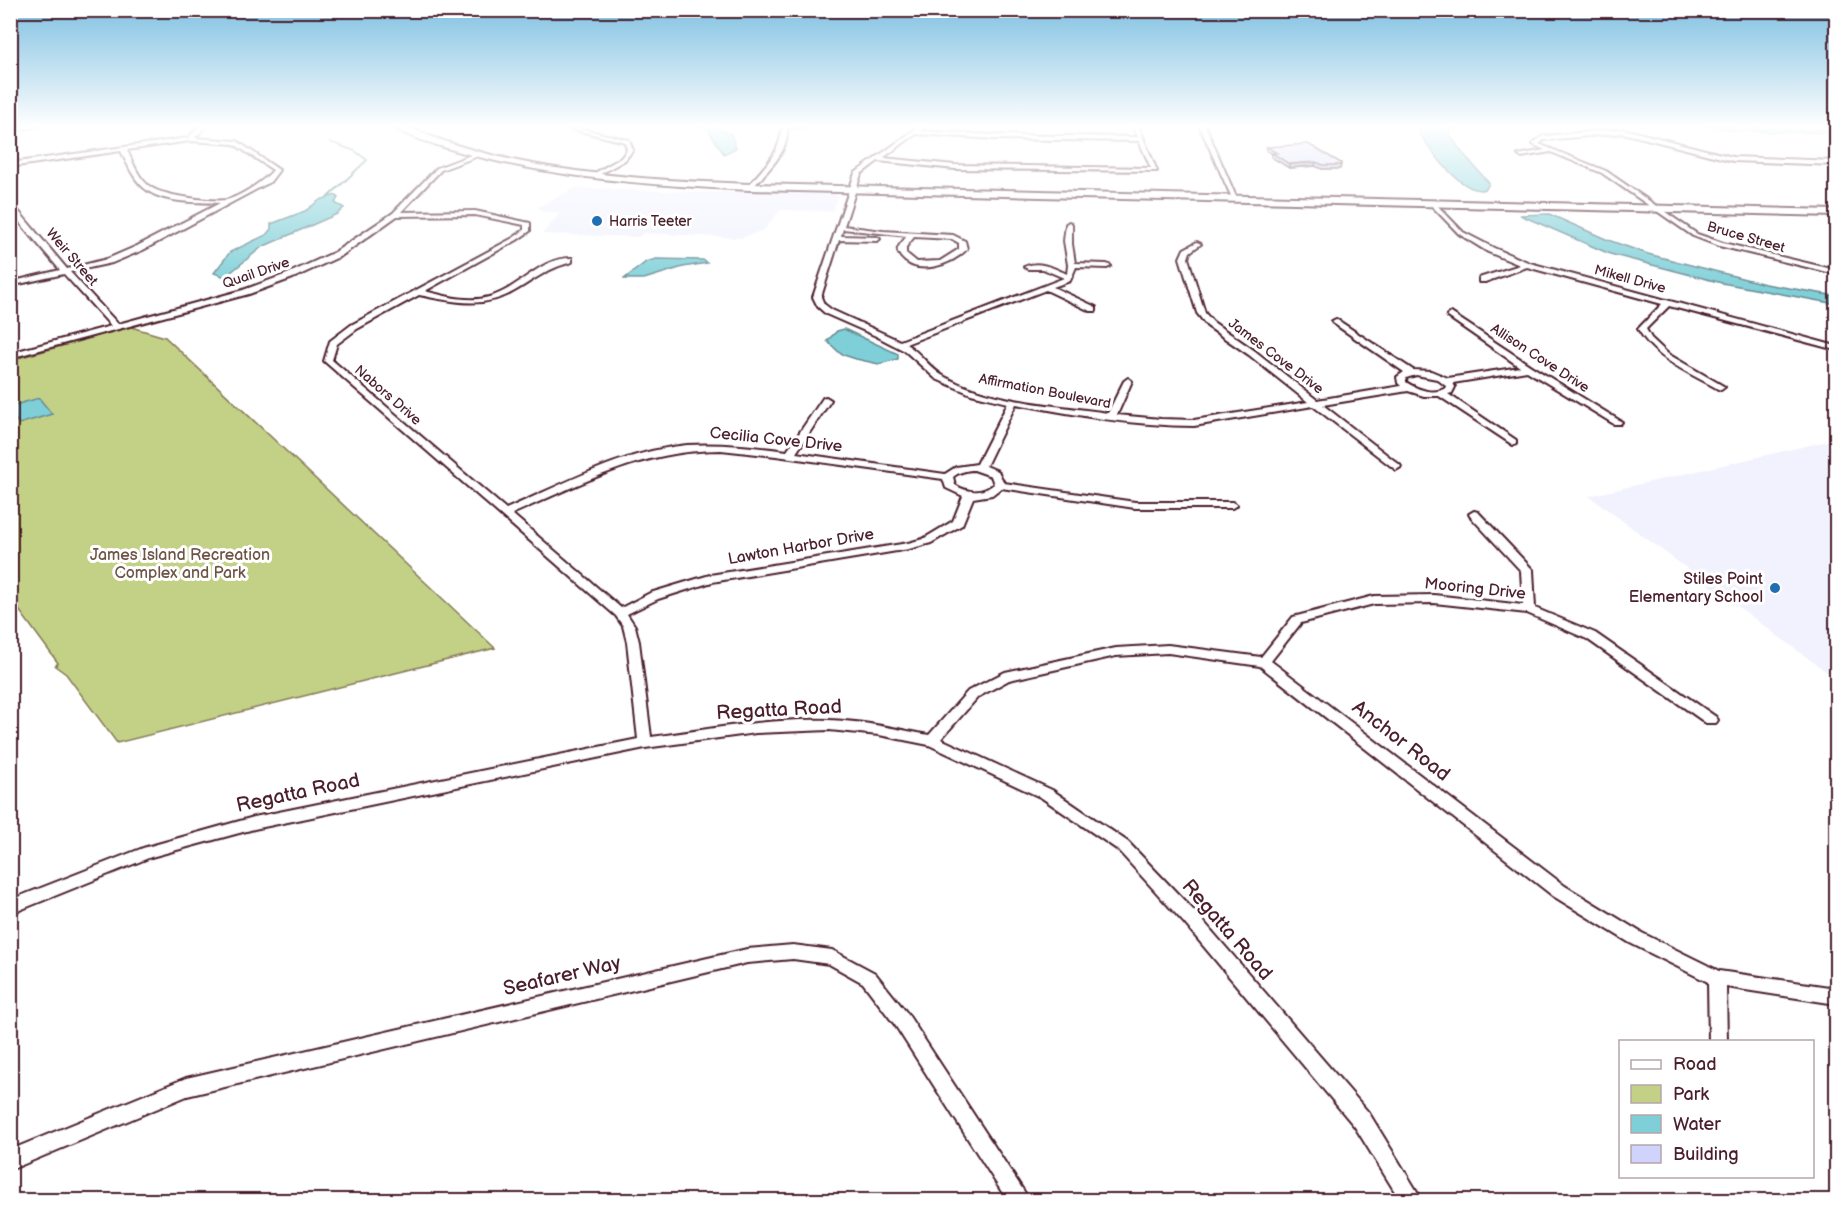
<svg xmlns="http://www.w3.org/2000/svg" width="1847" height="1211" font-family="'Balsamiq Sans',sans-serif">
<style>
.built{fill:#f1f2fe}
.green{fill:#c3d186;stroke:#867858;stroke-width:1.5}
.water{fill:#7ecfd7;stroke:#698992;stroke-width:1.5}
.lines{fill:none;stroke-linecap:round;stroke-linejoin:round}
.stream{stroke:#698992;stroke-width:2}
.street-casing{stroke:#4a1f2b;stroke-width:4}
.secondary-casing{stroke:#4a1f2b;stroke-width:4}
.street{fill:#fff;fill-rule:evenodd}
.secondary{fill:#fff;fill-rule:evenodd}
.wall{fill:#b3b5d8;stroke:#4a1f2b;stroke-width:1.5}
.shaded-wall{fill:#9294b0;stroke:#4a1f2b;stroke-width:1.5}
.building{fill:#d0d3fb;stroke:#4a1f2b;stroke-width:1.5}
.poi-dot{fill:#1f6fb2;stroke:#fff;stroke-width:2}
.labels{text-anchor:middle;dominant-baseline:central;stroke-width:6;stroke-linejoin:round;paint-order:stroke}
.far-poi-label{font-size:14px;fill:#4a1f2b;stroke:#fff;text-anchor:start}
.far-street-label{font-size:14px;fill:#4a1f2b;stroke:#fff}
.street-label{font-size:16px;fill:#4a1f2b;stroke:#fff}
.park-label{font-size:16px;fill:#6e5446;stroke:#fff}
.poi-label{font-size:16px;fill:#4a1f2b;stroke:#fff;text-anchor:end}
.near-street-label{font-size:20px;fill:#4a1f2b;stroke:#fff}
</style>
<rect width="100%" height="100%" fill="#fff"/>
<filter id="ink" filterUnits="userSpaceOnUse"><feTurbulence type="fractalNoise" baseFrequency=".0167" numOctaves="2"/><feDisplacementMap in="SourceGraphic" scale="12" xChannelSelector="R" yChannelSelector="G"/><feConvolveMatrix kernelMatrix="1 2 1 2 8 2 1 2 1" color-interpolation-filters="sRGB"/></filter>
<g filter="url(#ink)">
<g class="built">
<path d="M575,188L715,193L743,191L835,194L838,196L832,211L780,210L764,230L741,238L644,233L638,237L542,234L561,212H541L538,207Z"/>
<path d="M1836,439V679L1589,496Z"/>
</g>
<path class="green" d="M131,327L165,337L495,648L117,743L66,674L55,666L58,663L11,599V360Z"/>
<g class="water">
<path d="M698,125C711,125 720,128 731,134L736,148L724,154L708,130Z"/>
<path d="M1424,125H1467L1449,130V133L1461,151L1489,183L1486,189C1463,197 1431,150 1419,133L1420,126Z"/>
<path d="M1700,125L1836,130V133L1737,131Z"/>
<path d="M336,195L338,198L335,203L344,208L337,214L262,247L225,277L214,273L230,252L266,235L271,229V224L305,211L320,200Z"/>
<path d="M1549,214L1608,240L1648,254L1765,284L1836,296V304L1722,283L1610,254L1520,215Z"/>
<path d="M656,259L703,260L707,263L683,267L644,279H624L646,262Z"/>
<path d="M844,329L898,354V359L879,364L856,359L841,354L827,341L837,331Z"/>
<path d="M39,398L52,414L19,424L11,413V406Z"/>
</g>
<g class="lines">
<path class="stream" d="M328,197L367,160L355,151L330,142"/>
<g class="street-casing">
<g id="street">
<path d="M30,125H40L10,132V128Z"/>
<path d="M201,125H207L195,138L237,141L279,170L270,182L143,250L112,263L70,272L118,324L243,290L287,274L335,252L393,213L437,168L479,152L481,155L441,170L401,212L475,211L530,223V231L517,240L425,291C445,296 468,303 489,297C518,290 540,257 572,258V262C551,267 536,278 518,289C485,310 454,302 419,295L357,329L337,344L332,360L506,509C564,484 623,451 687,445C721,443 754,447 787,451L823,398L826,397L831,400L796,453L945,474L956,467L977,464L1008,403L971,394L936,379L905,351L876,336L826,314L818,307L813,297L855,173L921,125H927L920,131L995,135L1138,137L1132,125H1138L1157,171L955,169L878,161L861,174L844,226L883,231L953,235L965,241L967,249C952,265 917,277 901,257C899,253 897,253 898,248C900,244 904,240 907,236L843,229L841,236L877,237L880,239L877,241L839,240L821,297L824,304L832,310L900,341L1064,278L1043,269H1028L1024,267C1038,260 1054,268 1067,274L1068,265L1064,241L1066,224L1069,222L1072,224V244L1075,263L1107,264L1111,266L1107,268L1076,267L1070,281L1053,287L1096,307V311H1090L1046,290L906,344C921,353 930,369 945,377C993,403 1055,405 1108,413L1124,381L1128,378L1132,381L1117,415L1161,419L1194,420L1308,402L1249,355L1207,326L1197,313L1180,258L1184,249L1197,242L1201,244L1190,252L1188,258L1205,313L1213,322L1255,351L1317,400L1401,386L1398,383L1397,377L1404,372L1333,323L1332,321L1336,319L1413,370L1431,371L1448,378L1520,367L1448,317L1447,315L1451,313L1531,366L1622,422L1620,424H1614L1527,371L1453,383L1455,387L1452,393L1448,394L1516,440V444L1513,445L1439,396H1424L1408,391L1323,405L1400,465L1401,467L1396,470L1313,406L1194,426C1134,426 1075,415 1016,404L986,466L998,471L1004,483L1135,502H1232L1237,505L1232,508H1135L1001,488L992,495L973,498L962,525L931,543L909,549L712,582L658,599L627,614L635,626L639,642L651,737C710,729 770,718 829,720C863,721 896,729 929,735L968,691L1005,672L1116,648L1168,645L1261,657L1293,617L1374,596L1434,595L1523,605L1521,571L1470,516L1469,514L1474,511L1478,512L1533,570L1535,608L1595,633L1716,717L1718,720L1716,723H1706L1587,639L1527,613L1434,603L1374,604L1301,623L1271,661L1565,886L1642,933L1719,971L1836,988V1004L1726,987L1727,1042H1709L1708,982L1630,943L1553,896L1260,666L1168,653L1116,656L1009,680L978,697L941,739L1052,790L1128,842L1197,914L1369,1113L1418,1193L1421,1200H1400L1355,1127L1185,924L1118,850L1042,798L929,745L879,735L829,730L756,733L645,748L254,829L151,857L10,914V900L143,848L254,817L638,739L627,642L623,626L616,616L324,361L330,341L351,325L513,238L524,230V225L475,215L397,216L341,256L293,278L249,294L10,358V353L111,326L64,274L10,286V282L60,270L10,211V201L67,269L107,259L137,246L220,203C197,202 161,204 143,187C133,178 127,163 121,151L10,167V163L188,138ZM916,134L995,139L1139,141L1151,168L955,165L883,158ZM190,141L234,144L273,170C266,180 238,198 226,200C212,202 165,196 152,188C139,180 133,163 127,150ZM914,237L952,239L959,243V249L940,261L917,262L906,253V247ZM1416,375L1437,379L1447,387C1435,396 1418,390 1406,382V378ZM721,450L776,456L943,479L946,488L963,496L953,521L923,539L908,543L710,575L650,593L621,608L512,514C583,483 642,450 721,450ZM974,470L991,476L994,484C982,494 968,493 955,485L953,477C959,472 966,470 974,470Z"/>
<path d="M555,125H564L629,140L633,150L625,160L597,176H593V174L621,158L627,150L625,142Z"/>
<path d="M781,125H819L787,128C790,152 766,172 752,188H748V186C763,168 784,150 781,125Z"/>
<path d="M1199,125H1205L1237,199L1232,198Z"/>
<path d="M1623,129L1733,157L1836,161V165L1733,161L1623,133L1544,140L1539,144L1606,171L1697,234L1723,243L1836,270V274L1719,246L1693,236L1602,173L1551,152L1521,157L1518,155L1545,150L1532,144L1543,136Z"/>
<path d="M1430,202H1434L1463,232L1494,248L1530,263L1836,346V350L1669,306L1646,329L1651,338L1668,354L1725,387L1721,390L1718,389C1688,372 1656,360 1638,329L1662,304L1527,267L1485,282H1479V278L1520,265L1488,252L1459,234L1430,204Z"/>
<path d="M793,945L832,950L875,973L907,1013L1025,1193L1028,1200H1007L895,1025L863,983L829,964L793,959L747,963L187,1096L10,1170V1150L186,1078L747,949Z"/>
</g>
</g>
<g class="secondary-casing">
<path id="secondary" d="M391,125C407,124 423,134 438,139C466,149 494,156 522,162C597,177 674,181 750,184L1836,210V216L750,190C649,185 548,178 450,149C432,143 406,137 391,125Z"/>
</g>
<use href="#street" class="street"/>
<use href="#secondary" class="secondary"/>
</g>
<path class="wall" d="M1267,147L1341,165L1340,169H1322L1315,166L1289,168L1271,157L1272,154L1266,150Z"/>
<path class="shaded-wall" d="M1316,162L1315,166L1289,168V164Z"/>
<path class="building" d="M1308,144L1341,163V165H1323L1316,162L1289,164L1272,153H1277L1267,147Z"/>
</g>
<linearGradient id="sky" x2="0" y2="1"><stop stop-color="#7dbfe1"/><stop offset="0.43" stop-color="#fff"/><stop offset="1" stop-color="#fff" stop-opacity="0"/></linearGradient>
<rect width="1847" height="294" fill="url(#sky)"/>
<g class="poi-dot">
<circle cx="597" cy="221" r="6"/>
<circle cx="1775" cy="588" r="6"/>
</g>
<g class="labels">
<g class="far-poi-label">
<text x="609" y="221">Harris Teeter</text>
</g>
<g class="far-street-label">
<text transform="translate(1746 237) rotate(16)">Bruce Street</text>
<text transform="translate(72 257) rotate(49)">Weir Street</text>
<text transform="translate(256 273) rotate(-19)">Quail Drive</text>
<text transform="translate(1630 279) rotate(15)">Mikell Drive</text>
<text transform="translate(1276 356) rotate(37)">James Cove Drive</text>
<text transform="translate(1540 358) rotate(33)">Allison Cove Drive</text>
<text transform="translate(1045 391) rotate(11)">Affirmation Boulevard</text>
<text transform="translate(388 395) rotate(41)">Nabors Drive</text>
</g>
<g class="street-label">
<text transform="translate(776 440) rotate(6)">Cecilia Cove Drive</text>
<text transform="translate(801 547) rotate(-10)">Lawton Harbor Drive</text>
<text transform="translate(1475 589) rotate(6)">Mooring Drive</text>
</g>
<g class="park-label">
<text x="180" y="555">James Island Recreation<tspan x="180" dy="18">Complex and Park</tspan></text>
</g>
<g class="poi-label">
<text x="1763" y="579">Stiles Point<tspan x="1763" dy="18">Elementary School</tspan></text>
</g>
<g class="near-street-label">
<text transform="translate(779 710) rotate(-3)">Regatta Road</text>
<text transform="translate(1401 741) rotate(38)">Anchor Road</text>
<text transform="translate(298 793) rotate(-12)">Regatta Road</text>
<text transform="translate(1227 930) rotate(49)">Regatta Road</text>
<text transform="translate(562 976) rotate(-13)">Seafarer Way</text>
</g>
</g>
<rect width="1847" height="1211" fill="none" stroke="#fff" stroke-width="36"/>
<rect x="18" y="18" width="1811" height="1175" fill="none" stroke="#4a1f2b" stroke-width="2" filter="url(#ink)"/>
<rect x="1619" y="1040" width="195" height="138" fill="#ffffff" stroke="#b7a5aa" stroke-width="1.5"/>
<rect x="1631" y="1060" width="30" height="9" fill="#ffffff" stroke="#b7a5aa" stroke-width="1.5"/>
<text x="1673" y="1070" font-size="18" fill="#4a1f2b">Road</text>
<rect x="1631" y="1085" width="30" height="18" fill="#c3d186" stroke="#b7a5aa" stroke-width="1.5"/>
<text x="1673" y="1100" font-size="18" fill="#4a1f2b">Park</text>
<rect x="1631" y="1115" width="30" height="18" fill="#7ecfd7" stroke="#b7a5aa" stroke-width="1.5"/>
<text x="1673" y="1130" font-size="18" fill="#4a1f2b">Water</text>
<rect x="1631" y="1145" width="30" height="18" fill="#d0d3fb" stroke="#b7a5aa" stroke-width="1.5"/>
<text x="1673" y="1160" font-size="18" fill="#4a1f2b">Building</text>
</svg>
